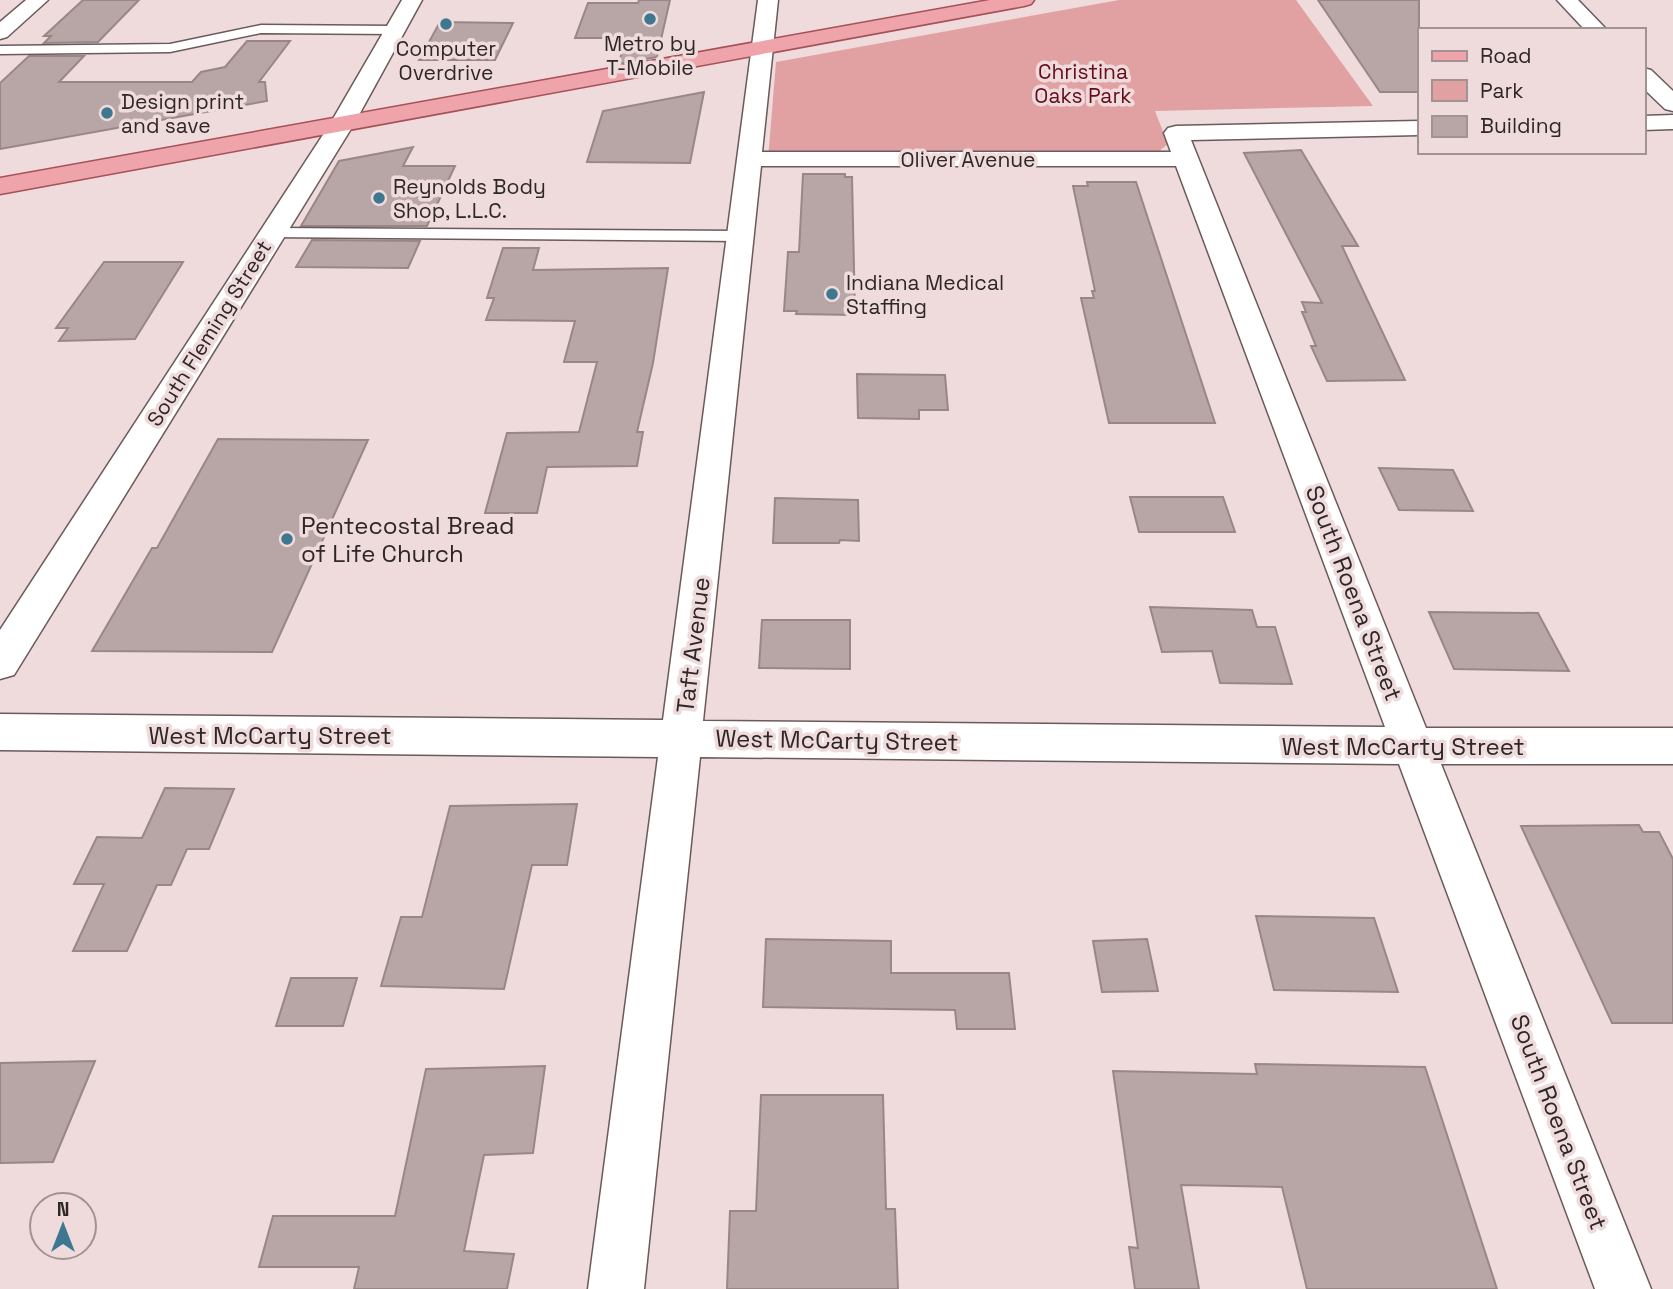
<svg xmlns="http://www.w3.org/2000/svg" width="1673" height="1289" font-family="'Space Grotesk',sans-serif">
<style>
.green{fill:#e1a1a3}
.building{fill:#b8a5a5;stroke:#998787;stroke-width:2}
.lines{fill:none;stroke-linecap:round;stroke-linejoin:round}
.service-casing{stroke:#6a5a5a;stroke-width:3}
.minor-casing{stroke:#6a5a5a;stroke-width:3}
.primary-casing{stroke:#a45158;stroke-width:3}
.service{fill:#fff;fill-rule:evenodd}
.minor{fill:#fff;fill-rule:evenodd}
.primary{fill:#eea4aa;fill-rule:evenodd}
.poi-dot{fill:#3d7890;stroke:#efdbdb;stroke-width:2.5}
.labels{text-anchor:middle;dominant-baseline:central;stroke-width:7;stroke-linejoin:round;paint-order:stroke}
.far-poi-label{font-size:21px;fill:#2e2727;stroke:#efdbdb;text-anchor:start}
.far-park-label{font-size:21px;fill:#640b1d;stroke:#efdbdb}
.far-street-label{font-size:21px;fill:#2e2727;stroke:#efdbdb}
.poi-label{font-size:24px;fill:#2e2727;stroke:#efdbdb;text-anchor:start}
.street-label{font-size:24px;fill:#2e2727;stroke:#efdbdb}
</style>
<rect width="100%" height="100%" fill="#efdbdb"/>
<path class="green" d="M1119,0H1296L1373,106L1155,111L1168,144L1149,159H768L776,62Z"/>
<g class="building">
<path d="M83,0H139L98,42L44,43L51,36H44Z"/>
<path d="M639,0H670L657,57L618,64L627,38H575L588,3H638Z"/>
<path d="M1318,0H1419V92H1380Z"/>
<path d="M440,22L513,23L495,60H419Z"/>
<path d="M247,41H290L259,82H265L267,101L0,149V83L29,56H84L59,82H192L201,72L225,67Z"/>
<path d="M704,92L690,163L587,162L603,111Z"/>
<path d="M413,147L403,166H455L427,226H301L339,161Z"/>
<path d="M1301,150L1358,246H1342L1405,380L1327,381L1311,346H1316L1302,312H1306L1302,302L1322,303L1244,153Z"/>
<path d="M803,174H845V177H852L855,315L796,314L797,311H784L788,252H799Z"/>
<path d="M1087,182H1136L1215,423H1109L1081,298H1094L1092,291H1095L1073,186H1088Z"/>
<path d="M312,240L420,241L408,268L296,267Z"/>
<path d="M503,248H539L533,270L668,268L653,363L637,432H643L637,466L547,467L537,513H485L507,433L579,432L597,362H564L575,321L486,320L494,298H487Z"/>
<path d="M104,262H183L135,339L59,341L68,328H56Z"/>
<path d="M857,374L945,375L948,410H919V419L858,418Z"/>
<path d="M218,439L368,440L272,652L92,651L152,548H157Z"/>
<path d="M1379,468L1453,470L1473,511L1399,510Z"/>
<path d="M1130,497H1223L1235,532H1139Z"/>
<path d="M775,498L858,500L859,541L840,540L839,543H773Z"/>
<path d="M1150,607L1252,610L1257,627H1275L1292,684L1220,683L1212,651L1162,652Z"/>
<path d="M1429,612L1538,613L1569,671L1454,669Z"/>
<path d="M762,620H850V669L759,668Z"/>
<path d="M165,788L234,789L209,849H187L171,885H157L127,951H73L104,884H74L97,837L142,838Z"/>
<path d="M577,804L567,865H532L504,989L381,986L401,917H422L450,806Z"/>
<path d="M1639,825L1643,832H1659L1673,859V1023H1612L1521,826Z"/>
<path d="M1256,916L1374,918L1398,992L1274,990Z"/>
<path d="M766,939L891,941V973H1009L1015,1029H957L955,1010L763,1007Z"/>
<path d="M1147,939L1158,991L1102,992L1093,941Z"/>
<path d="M291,978H357L343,1026H276Z"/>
<path d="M95,1061L53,1162L0,1163V1063Z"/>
<path d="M1255,1064L1425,1067L1497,1289H1307L1282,1187L1181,1185L1199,1289H1135L1129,1247L1138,1248L1113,1071L1257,1074Z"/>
<path d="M545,1066L533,1153L484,1155L464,1251L514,1254L507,1289H354L359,1267H259L273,1216H395L426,1069Z"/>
<path d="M761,1095H883L886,1209H895L898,1289H727L730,1211H756Z"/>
</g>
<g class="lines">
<g class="service-casing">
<g id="service">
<path d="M261,25L396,26L403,30L396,34L261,33L170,52L0,54V46L170,44Z"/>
<path d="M273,228L741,231L750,236L741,241L267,237L264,233L267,229Z"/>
</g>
</g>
<g class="minor-casing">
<g id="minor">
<path d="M26,0H48L7,37L0,39V22Z"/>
<path d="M402,0H422L354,124L14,675L0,679V630L330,124Z"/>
<path d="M758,0H778L762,152H1171L1164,133L1168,128L1176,126L1419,121V135L1191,140L1426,728H1673V764H1441L1651,1289H1595L1399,764L700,757L644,1289H588L658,757L0,750V714L663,720ZM761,166H1176L1385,727L703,721Z"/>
<path d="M1557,0H1578L1607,30H1585Z"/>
<path d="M1643,68L1651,70L1673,91V111L1665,109L1643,88Z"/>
<path d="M1673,115V129L1643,130V116Z"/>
</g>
</g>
<g class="primary-casing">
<path id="primary" d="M990,0H1034L1031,4L1024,6L0,194V178Z"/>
</g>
<use href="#service" class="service"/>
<use href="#minor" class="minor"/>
<use href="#primary" class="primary"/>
</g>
<g class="poi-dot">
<circle cx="650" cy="19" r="7"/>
<circle cx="446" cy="24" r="7"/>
<circle cx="107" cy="113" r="7"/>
<circle cx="379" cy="198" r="7"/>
<circle cx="832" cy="294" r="7"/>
<circle cx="287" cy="539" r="7"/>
</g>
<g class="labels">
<g class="far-poi-label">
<text x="650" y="43" text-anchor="middle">Metro by<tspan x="650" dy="24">T-Mobile</tspan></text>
<text x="446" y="48" text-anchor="middle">Computer<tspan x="446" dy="24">Overdrive</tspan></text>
<text x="121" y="101">Design print<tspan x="121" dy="24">and save</tspan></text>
<text x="393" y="186">Reynolds Body<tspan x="393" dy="24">Shop, L.L.C.</tspan></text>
<text x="846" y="282">Indiana Medical<tspan x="846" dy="24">Staffing</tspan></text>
</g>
<g class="far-park-label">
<text x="1083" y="71">Christina<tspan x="1083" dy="24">Oaks Park</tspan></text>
</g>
<g class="far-street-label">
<text x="968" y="159">Oliver Avenue</text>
<text transform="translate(209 333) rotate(-58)">South Fleming Street</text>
</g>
<g class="poi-label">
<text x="301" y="525">Pentecostal Bread<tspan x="301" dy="28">of Life Church</tspan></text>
</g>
<g class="street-label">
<text transform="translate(1354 593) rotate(69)">South Roena Street</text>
<text transform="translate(693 645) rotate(-83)">Taft Avenue</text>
<text x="270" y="735">West McCarty Street</text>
<text transform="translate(837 740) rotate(1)">West McCarty Street</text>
<text x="1403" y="746">West McCarty Street</text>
<text transform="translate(1559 1122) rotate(69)">South Roena Street</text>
</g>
</g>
<rect x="1418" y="28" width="228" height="126" fill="#efdbdb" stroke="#a29393" stroke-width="2"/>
<rect x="1432" y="51" width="35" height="10" fill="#eea4aa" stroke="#a29393" stroke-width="2"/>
<text x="1480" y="63" font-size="21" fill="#2e2727">Road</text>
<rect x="1432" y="80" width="35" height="21" fill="#e1a1a3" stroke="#a29393" stroke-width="2"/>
<text x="1480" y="98" font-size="21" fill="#2e2727">Park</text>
<rect x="1432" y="116" width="35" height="21" fill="#b8a5a5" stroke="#a29393" stroke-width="2"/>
<text x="1480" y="133" font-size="21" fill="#2e2727">Building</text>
<g transform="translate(63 1226)"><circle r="33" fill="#efdbdb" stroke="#a29393" stroke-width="2"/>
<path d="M0-5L12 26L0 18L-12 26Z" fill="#3d7890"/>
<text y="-10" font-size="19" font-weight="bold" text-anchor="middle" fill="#2e2727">N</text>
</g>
</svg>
